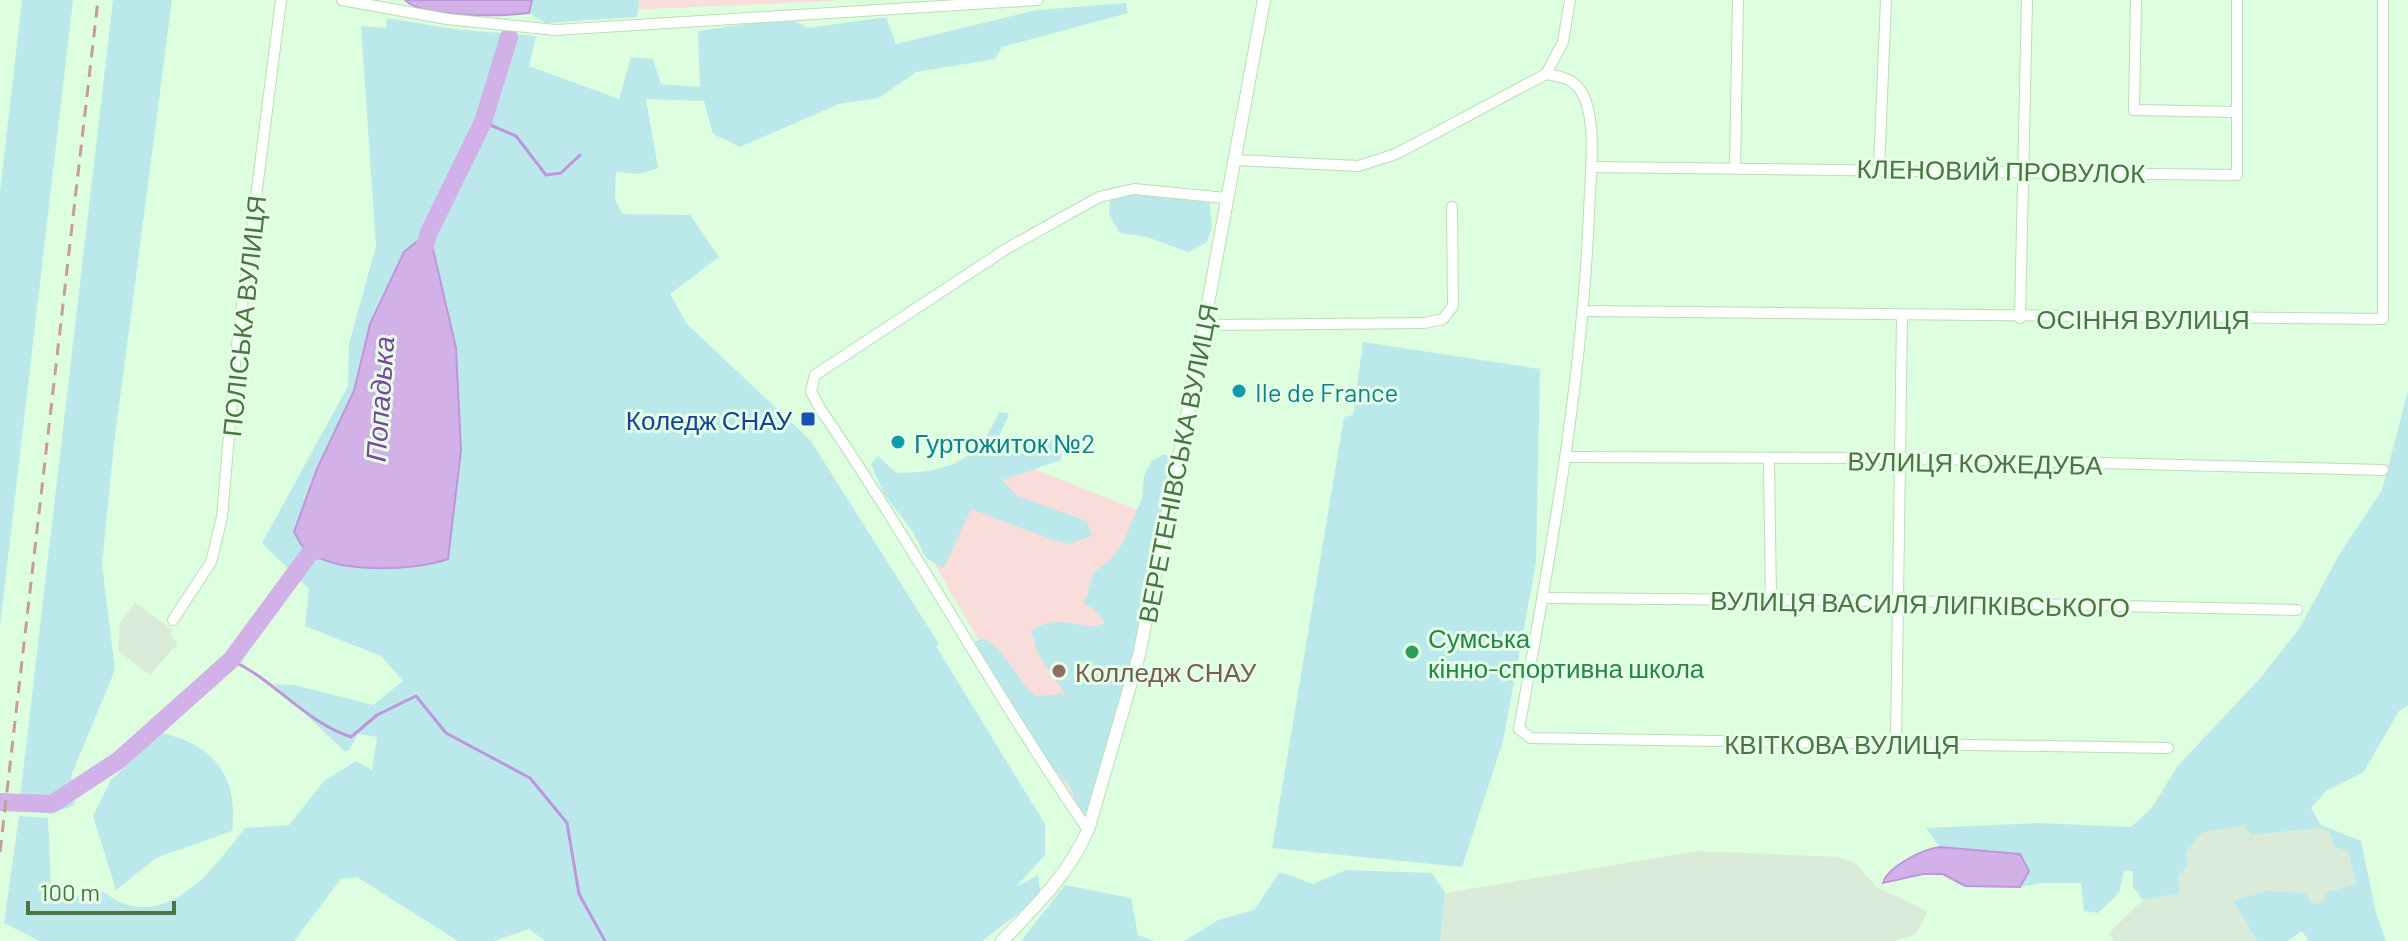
<svg xmlns="http://www.w3.org/2000/svg" width="2408" height="941" font-family="Barlow,sans-serif">
<style>
.industrial{fill:#dbebda}
.education{fill:#f9ddda}
.green{fill:#bbe9eb}
.water{fill:#d1b1e7;stroke:#bf96da;stroke-width:2}
.lines{fill:none;stroke-linecap:round;stroke-linejoin:round}
.stream{stroke:#bf96da;stroke-width:3}
.river{stroke:#d1b1e7;stroke-width:18}
.minor-casing{stroke:#b9dfb6;stroke-width:12}
.tertiary-casing{stroke:#b9dfb6;stroke-width:14}
.minor{stroke:#fff;stroke-width:10}
.tertiary{stroke:#fff;stroke-width:12}
.rail{stroke:#c69c9d;stroke-width:3;stroke-dasharray:12 8;stroke-linecap:butt}
.culture-dot{fill:#0f9aa8;stroke:#e4ffe6;stroke-width:3}
.transit-dot{fill:#1a4fb4;stroke:#e4ffe6;stroke-width:3}
.leisure-dot{fill:#2e9e5b;stroke:#e4ffe6;stroke-width:3}
.education-dot{fill:#8d6e63;stroke:#e4ffe6;stroke-width:3}
.labels{text-anchor:middle;dominant-baseline:central;stroke-width:6;stroke-linejoin:round;paint-order:stroke}
.street-label{font-size:26px;fill:#4e7444;stroke:#e4ffe6}
.culture-label{font-size:26px;fill:#0d838f;stroke:#e4ffe6;text-anchor:start}
.transit-label{font-size:26px;fill:#164399;stroke:#e4ffe6;text-anchor:end}
.leisure-label{font-size:26px;fill:#27864d;stroke:#e4ffe6;text-anchor:start}
.education-label{font-size:26px;fill:#785e54;stroke:#e4ffe6;text-anchor:start}
.water-label{font-size:28px;font-style:italic;fill:#7c459f;stroke:#e4ffe6}
</style>
<rect width="100%" height="100%" fill="#ddfedf"/>
<g class="industrial">
<path d="M135,603L173,630L170,634L178,643L150,675L118,651L120,623Z"/>
<path d="M2244,825L2252,835L2322,828L2329,831L2335,848L2348,851L2356,884L2327,892L2323,902L2312,904L2306,893L2266,891L2233,901L2257,941H2114L2109,933L2143,900L2179,892V875L2186,869L2187,851L2202,833Z"/>
<path d="M1698,851L1838,857L1856,863L1876,887L1928,911L1916,934L1894,941H1440L1445,893Z"/>
</g>
<g class="education">
<path d="M577,0H835V1L577,12Z"/>
<path d="M989,451L1158,518L1086,824L899,503Z"/>
</g>
<g class="green">
<path d="M22,0H73L0,626V192Z"/>
<path d="M113,0H172L114,445L102,564L115,670L71,776L75,805L50,814L20,798Z"/>
<path d="M532,0H639L637,17L546,23L529,13Z"/>
<path d="M1126,3L1128,13L1002,47L995,59L916,72L879,98L839,104L740,147L713,134L704,101L646,99L658,168L640,174L616,172L615,199L622,214L690,215L719,257L670,294L687,324L811,441L939,644L936,646L1045,824V855L1016,887L1038,875L1041,896L982,941H545L529,929L494,941H458L357,877L341,879L294,941H39L4,923L19,816L48,818L51,882L61,902L98,889C108,895 121,904 132,906C182,915 218,862 245,828L289,825L324,781L356,761L372,770L377,737L358,734L349,750L344,751L274,684L294,685L373,705L403,681L381,656L305,626L309,589L262,543L348,386L349,344L376,246L361,26L386,28L387,18L453,29L536,36L529,66L619,99L631,57L653,59L661,84L700,87L698,31L789,18L808,28L886,17L896,44L1037,10Z"/>
<path d="M1134,193L1210,203L1212,227L1207,242L1188,252L1147,237L1120,233L1109,215L1110,200Z"/>
<path d="M1363,342L1540,369L1536,563L1503,741L1462,867L1272,848L1344,417L1353,415Z"/>
<path d="M2408,391V705L2399,711L2363,773L2327,790L2311,808L2321,825L2361,841L2376,913L2386,941H2309L2302,931L2287,941H2257L2233,901L2266,891L2306,893L2312,904L2322,902L2327,892L2356,884L2348,851L2335,848L2329,831L2322,828L2251,835L2244,825L2202,833L2187,851L2186,869L2179,875V893L2143,900L2133,887V871H2124L2119,893L2098,913L2084,911L2081,883H2042L2020,887L2029,871L2020,854L1940,847L1926,828L2039,823L2131,827L2152,808L2176,768L2262,676L2299,629L2339,555L2382,490Z"/>
<path d="M999,412L1009,414L998,438C1017,443 1038,436 1062,440L1061,460L1002,480L1017,496L1087,521L1092,536L1069,544L1053,540L971,509L944,568L926,558L913,532L884,494L871,464L878,456L897,473C948,473 979,460 999,412Z"/>
<path d="M1164,454L1172,458L1129,683L1086,824L1069,785L1047,763L974,642L983,638C1007,651 1015,678 1035,696L1065,694L1038,653L1031,631C1065,609 1079,635 1105,623L1094,609L1084,604L1094,572L1108,562L1123,543L1142,498L1144,476L1152,461Z"/>
<path d="M162,733C214,745 239,777 232,831L156,858L116,890L93,816L111,780Z"/>
<path d="M1346,870L1432,873L1445,893L1440,941H1184L1218,920L1254,910L1280,872L1313,884Z"/>
<path d="M1065,885L1131,898L1138,935L1154,941H1021Z"/>
</g>
<g class="water">
<path d="M405,0H532L529,13C503,16 424,19 405,0Z"/>
<path d="M429,232L456,348L461,450L448,559C414,571 332,575 304,548C300,544 297,537 294,532L317,469L354,391L370,324L404,252Z"/>
<path d="M1940,847L2020,854L2029,871L2020,887L1965,886L1943,874H1923L1883,883C1887,867 1923,849 1940,847Z"/>
</g>
<g class="lines">
<g class="stream">
<path d="M483,122L516,136L546,175L561,173L580,155"/>
<path d="M231,660C276,681 304,721 351,737L377,715L416,696L446,733L530,778L567,823L579,894L605,941"/>
</g>
<g class="river">
<path d="M423,253L429,232L483,122L509,37"/>
<path d="M0,802L52,804L119,760L231,660L310,553L334,545"/>
</g>
<g class="minor-casing">
<g id="minor">
<path d="M342,0L447,19L556,30L1038,0"/>
<path d="M2136,0L2134,110L2237,112"/>
<path d="M1546,74C1564,77 1576,79 1584,97C1597,126 1590,180 1589,212C1582,387 1550,557 1519,729L1531,738L2168,748"/>
<path d="M1235,160L1358,166L1396,154L1546,74L1563,42L1570,0"/>
<path d="M1591,167L2237,175V0"/>
<path d="M1735,167L1738,0"/>
<path d="M1879,168L1886,0"/>
<path d="M1585,311L2383,319V0"/>
<path d="M2020,318L2027,0"/>
<path d="M1205,325L1424,323L1443,319L1453,306L1452,207"/>
<path d="M1567,457L1898,458L2383,470"/>
<path d="M1769,460L1771,600"/>
<path d="M1542,598L1897,601L2297,610"/>
<path d="M173,620L211,562L222,517L236,354L281,0"/>
<path d="M1896,742L1902,316"/>
<path d="M1088,830C994,694 915,547 821,410L811,392L815,375L1006,249L1099,197L1134,189L1226,198"/>
</g>
</g>
<g class="tertiary-casing">
<path id="tertiary" d="M1002,941C1036,906 1068,875 1088,830L1139,655L1185,428L1264,0"/>
</g>
<use href="#minor" class="minor"/>
<use href="#tertiary" class="tertiary"/>
<path class="rail" d="M0,852L98,0"/>
</g>
<g class="culture-dot">
<circle cx="1239" cy="391" r="8"/>
<circle cx="898" cy="442" r="8"/>
</g>
<rect class="transit-dot" x="800" y="411" width="16" height="16" rx="4"/>
<circle class="leisure-dot" cx="1412" cy="652" r="8"/>
<circle class="education-dot" cx="1059" cy="671" r="8"/>
<g class="labels">
<g class="street-label">
<text transform="translate(2001 170) rotate(1)">КЛЕНОВИЙ ПРОВУЛОК</text>
<text transform="translate(243 316) rotate(-84)">ПОЛІСЬКА ВУЛИЦЯ</text>
<text x="2143" y="318">ОСІННЯ ВУЛИЦЯ</text>
<text transform="translate(1975 462) rotate(1)">ВУЛИЦЯ КОЖЕДУБА</text>
<text transform="translate(1177 463) rotate(-79)">ВЕРЕТЕНІВСЬКА ВУЛИЦЯ</text>
<text transform="translate(1920 603) rotate(1)">ВУЛИЦЯ ВАСИЛЯ ЛИПКІВСЬКОГО</text>
<text x="1842" y="743">КВІТКОВА ВУЛИЦЯ</text>
</g>
<g class="culture-label">
<text x="1255" y="391">Ile de France</text>
<text x="914" y="442">Гуртожиток №2</text>
</g>
<g class="transit-label">
<text x="792" y="419">Коледж СНАУ</text>
</g>
<g class="leisure-label">
<text x="1428" y="637">Сумська<tspan x="1428" dy="30">кінно-спортивна школа</tspan></text>
</g>
<g class="education-label">
<text x="1075" y="671">Колледж СНАУ</text>
</g>
<g class="water-label">
<text transform="translate(379 399) rotate(-86)">Попадька</text>
</g>
</g>
<path d="M28 901v12h146v-12" fill="none" stroke="#4e7444" stroke-width="4"/>
<text x="40" y="901" font-size="24" fill="#4e7444" stroke="#e4ffe6" stroke-width="6" paint-order="stroke">100 m</text>
</svg>
